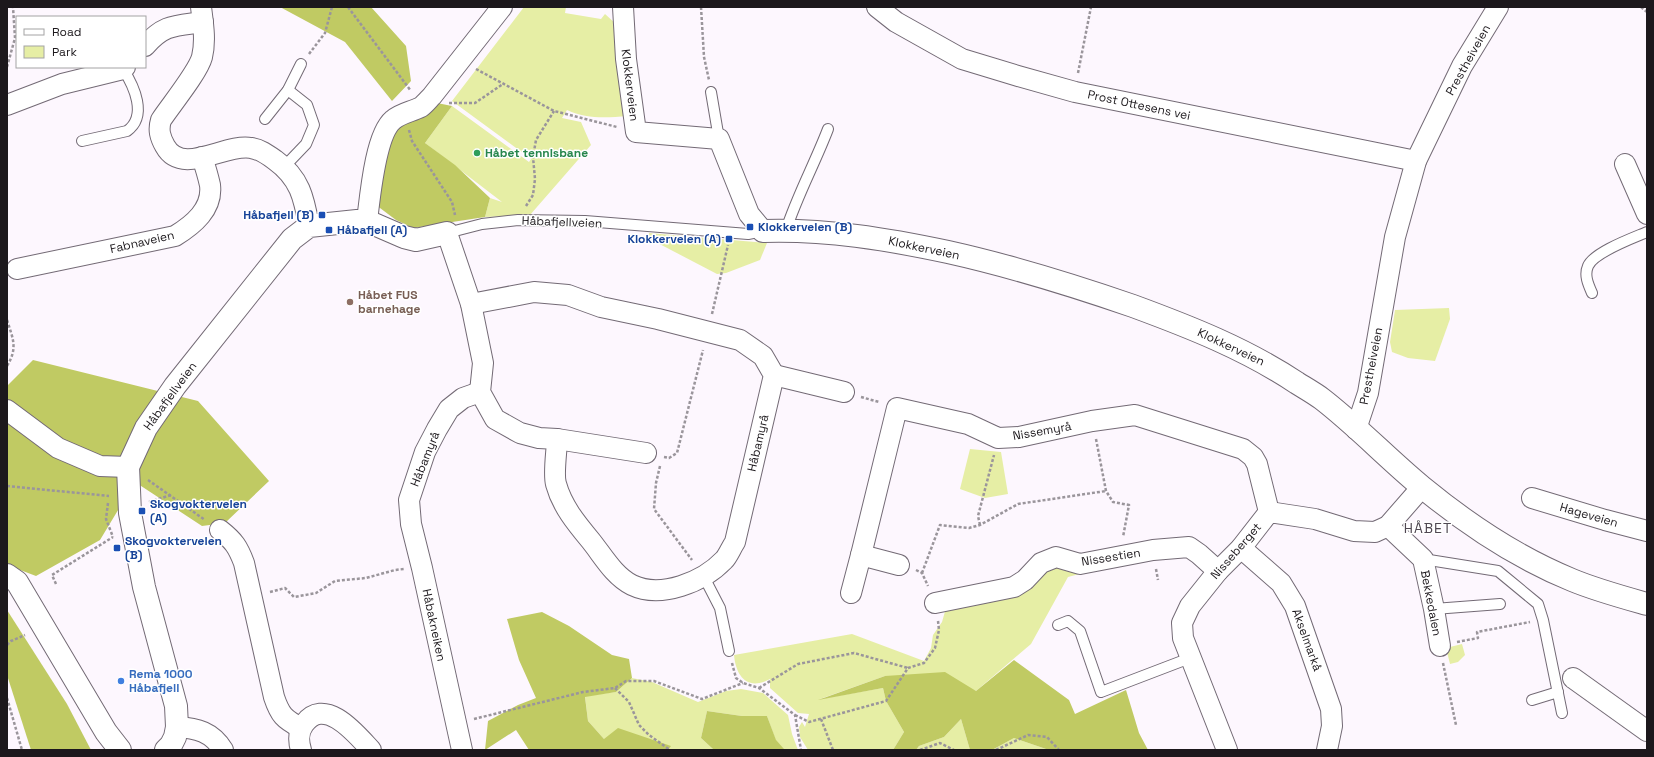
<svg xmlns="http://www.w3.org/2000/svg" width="1654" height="757" font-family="'Space Grotesk',sans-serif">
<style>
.green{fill:#e6eea5}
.forest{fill:#c0ca63}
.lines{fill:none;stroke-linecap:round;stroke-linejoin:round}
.service-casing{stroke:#736a75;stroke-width:12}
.minor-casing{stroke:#736a75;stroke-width:22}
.tertiary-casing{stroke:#736a75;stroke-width:24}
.path{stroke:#9a959b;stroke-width:2.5;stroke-dasharray:3 2;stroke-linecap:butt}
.service{stroke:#fff;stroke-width:10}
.minor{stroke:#fff;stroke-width:20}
.tertiary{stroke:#fff;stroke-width:22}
.leisure-dot{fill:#2e9e5b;stroke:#fff;stroke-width:1.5}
.transit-dot{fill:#1a4fb4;stroke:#fff;stroke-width:1.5}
.education-dot{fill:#8d6e63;stroke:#fff;stroke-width:1.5}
.shop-dot{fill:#3f7fe0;stroke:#fff;stroke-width:1.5}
.labels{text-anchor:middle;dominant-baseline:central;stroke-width:3;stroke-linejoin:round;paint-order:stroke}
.street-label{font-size:12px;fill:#1c181c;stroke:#fff}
.leisure-label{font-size:12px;font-weight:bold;fill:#27864d;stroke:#fff;text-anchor:start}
.transit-label{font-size:12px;font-weight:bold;fill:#164399;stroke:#fff;text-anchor:start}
.education-label{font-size:12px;font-weight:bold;fill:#785e54;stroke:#fff;text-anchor:start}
.shop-label{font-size:12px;font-weight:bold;fill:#366cbe;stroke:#fff;text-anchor:start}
.quarter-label{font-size:14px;letter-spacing:1px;fill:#4f4751;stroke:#fff}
</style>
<rect width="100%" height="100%" fill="#fdf7fe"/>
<g class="green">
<path d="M524,7H566L565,13L601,19L605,14L616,24L627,116C606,118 586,119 567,110L562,118L581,122L591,145L530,215L485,217L490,198L502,202L425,143L452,106L529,162L531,159L452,101Z"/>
<path d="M649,233L767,243L760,260L726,273L717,274L648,238Z"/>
<path d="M1449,308L1450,319L1435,361L1408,358L1392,352L1390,342L1395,310Z"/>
<path d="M970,449L1001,452L1008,494L985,498L960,489Z"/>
<path d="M1054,564L1087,572L1068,577L1031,644L976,691L885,676L820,699L883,688L886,701L904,732L893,750H808L800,737L799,727L802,722L805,727L809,714L798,713L770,688V679C748,691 736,677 734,655L852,634L924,661L931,648L933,635L942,622L946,608Z"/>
<path d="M1462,644L1465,655L1458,662L1450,664L1446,648Z"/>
<path d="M632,678L652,682L698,702L726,691L741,689L763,693L788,715L792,734L798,750H785L776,741L767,716H742L707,711L701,738L714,750H668L670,746L604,739L588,721L585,696L616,692Z"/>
<path d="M961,719L970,750H916L919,746L944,737Z"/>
<path d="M1014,738L1046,749L1045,750H992Z"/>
</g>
<g class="forest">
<path d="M280,7H371L406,46L411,81L392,101L345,42Z"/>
<path d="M437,103L452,106L425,143L455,165L490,198L485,217L413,228L396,220L376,205L382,164L397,128Z"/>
<path d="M33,360L198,401L269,481L225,523L202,526L135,482L100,540L36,576L7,565V386Z"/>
<path d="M7,610L67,704L91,750H31L7,675Z"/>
<path d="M542,612L569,626L612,655L629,659L632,678L616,692L585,697L588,721L604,739L618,728L671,746L668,750H529L516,730L485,750L488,721L518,705L536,698L519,660L507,619Z"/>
<path d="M1014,660L1069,700L1075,714L1126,690L1139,733L1148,750H1045L1046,749L1014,738L992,750H970L961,719L944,737L919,746L916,750H893L904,732L886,701L883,688L818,700L885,676L945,672L976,691Z"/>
<path d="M707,711L742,716H767L776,740L785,750H714L701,738Z"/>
</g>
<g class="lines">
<g class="service-casing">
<g id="service">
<path d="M711,92L719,139"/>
<path d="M265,119L288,90L301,64"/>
<path d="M82,141L127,131C148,116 134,86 123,69"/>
<path d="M284,167L306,144L314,125L307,105L288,90"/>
<path d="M786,230C797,196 815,163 828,129"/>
<path d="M447,233L482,224L518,220L585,221L748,234L763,231"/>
<path d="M1592,293C1588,284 1584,275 1588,266C1594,252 1633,238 1647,232"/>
<path d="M1423,559L1498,571L1538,604L1543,620L1562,713"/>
<path d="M704,577L720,608L729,651"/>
<path d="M1434,609L1500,604"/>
<path d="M1058,625L1068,621L1080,631L1101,692L1190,658"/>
<path d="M1532,700L1558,692"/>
</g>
</g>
<g class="minor-casing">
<g id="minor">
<path d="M201,7C203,23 206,41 202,57C198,72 171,105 161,120C158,130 160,137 165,146C182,177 225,143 251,148C260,149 268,155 275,160C300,178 304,198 309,226"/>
<path d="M623,7L626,59L636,132L719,139L749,214L763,231"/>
<path d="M877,7L896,22L962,59L1018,76L1075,92L1416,161"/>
<path d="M145,46C164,24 175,26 203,22"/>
<path d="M7,105L62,84L123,69L125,67"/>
<path d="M1625,164L1647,214"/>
<path d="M367,221C370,198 375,135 393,120C401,113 411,112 421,107C425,104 429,99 432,96L502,7"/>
<path d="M447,233L471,304L483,363L480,392L495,419L520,433L539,438L557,439L646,453"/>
<path d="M17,269L175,236C193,225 213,209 210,185C208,176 205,166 202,157"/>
<path d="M471,304L534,292L568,295L601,307L658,319L740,340L763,356L774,375L735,542C731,548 728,556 724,560C703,582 661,599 632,585C614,576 603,556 591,541C576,523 562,506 556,484C553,474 557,450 557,439"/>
<path d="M774,375L844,392"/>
<path d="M7,410L58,448L100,466L128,467"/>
<path d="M1356,429L1368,393L1395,237L1416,161L1462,66L1498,7"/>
<path d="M1532,498L1605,520L1647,531"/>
<path d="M1388,526L1423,559L1434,609L1440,646"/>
<path d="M220,530C234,541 238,547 244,563L274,697C280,715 284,719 301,728"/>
<path d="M1241,548L1281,583L1295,606L1331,709L1332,726L1327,750"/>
<path d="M861,555L899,565"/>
<path d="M851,593L861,555L897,408L968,424L998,438L1019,437L1092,421L1135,415L1243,449L1253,457L1257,464L1269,512"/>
<path d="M935,603L1014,587L1025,580L1041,563L1056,557L1080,564L1153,550L1189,547L1199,554L1218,571"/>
<path d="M1573,678L1647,731"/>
<path d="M177,727C197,728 212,732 223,750"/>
<path d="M301,750C298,740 298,732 304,724C325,695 357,735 371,750"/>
<path d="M462,750L422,568L411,524L409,500L425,452L437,429L449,409L463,398L480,392"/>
<path d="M1227,750L1183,638L1182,623L1190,606L1218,571L1241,548L1269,512L1315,519L1354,531L1375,532L1388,526L1422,487"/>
</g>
</g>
<g class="tertiary-casing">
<g id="tertiary">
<path d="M763,231C826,229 887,239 948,252C1011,266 1072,285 1133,306C1190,327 1246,349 1297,383C1305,388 1314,393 1322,399C1357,426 1388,459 1422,487C1467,524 1518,558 1572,580C1596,590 1622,597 1647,604"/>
<path d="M7,575L17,582L106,732L120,750"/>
<path d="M166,750L171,745L175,737L177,727L176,706L144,587L130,513L128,467L146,428L175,386L292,239L309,226L357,221H367L404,237L416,240L447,233"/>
</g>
</g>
<g class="path">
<path d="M348,7L411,91"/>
<path d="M701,7L704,57L709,80"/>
<path d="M1641,7L1647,12"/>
<path d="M309,54L325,33L332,7"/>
<path d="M7,67L15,38L13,7"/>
<path d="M476,69L554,111L617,127"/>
<path d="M1078,73L1091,7"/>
<path d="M449,103H475L503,84"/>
<path d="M409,130L412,141L452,202L455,215"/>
<path d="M526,206L533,195L535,179L533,157L536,140L554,111"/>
<path d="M712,314L728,245"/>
<path d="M7,320C13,339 18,348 7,366"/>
<path d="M861,397L879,402"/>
<path d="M1096,439L1106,491L1113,502L1129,505L1123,537"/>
<path d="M664,457L669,458L677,453L703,350"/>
<path d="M660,466L656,483L654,509L692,560"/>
<path d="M148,480L205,520"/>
<path d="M7,486L109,496"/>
<path d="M149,502L171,495"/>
<path d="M108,503L106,519L113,537"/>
<path d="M980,525L978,516L994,455"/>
<path d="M1156,569L1158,580"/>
<path d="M916,570L922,573L928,586"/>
<path d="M922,573L940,525L969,528L980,525L1018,504L1106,491"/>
<path d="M56,584L52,575L113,537"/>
<path d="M270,592L285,588L294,597L316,593L335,581L366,578L395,570L404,569"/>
<path d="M1457,642L1478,638L1477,632L1530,622"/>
<path d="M7,645L11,641L25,635"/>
<path d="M732,663L736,678L743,683L759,688L795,715L801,750"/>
<path d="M1443,663L1456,725"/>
<path d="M615,688L629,702L639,725L649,735L670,750"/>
<path d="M759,688L798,664L854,653L908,668"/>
<path d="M7,698L22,750"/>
<path d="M795,715L809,722L886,701L908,668L924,663L935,648L939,630L938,621"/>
<path d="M474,719L583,692L615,688L626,681H654L702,699L743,683"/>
<path d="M821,719L833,750"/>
<path d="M920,750L940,743L954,750"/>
<path d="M996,750L1028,735L1047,737L1059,750"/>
</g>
<use href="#service" class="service"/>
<use href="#minor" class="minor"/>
<use href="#tertiary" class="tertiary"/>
</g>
<circle class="leisure-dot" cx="477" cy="153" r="4"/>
<g class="transit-dot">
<rect x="318" y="211" width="8" height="8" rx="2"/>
<rect x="746" y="223" width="8" height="8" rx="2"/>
<rect x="325" y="226" width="8" height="8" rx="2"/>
<rect x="725" y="235" width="8" height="8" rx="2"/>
<rect x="138" y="507" width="8" height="8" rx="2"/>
<rect x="113" y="544" width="8" height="8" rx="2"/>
</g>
<circle class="education-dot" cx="350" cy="302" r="4"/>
<circle class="shop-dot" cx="121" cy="681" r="4"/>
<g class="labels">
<g class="street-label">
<text transform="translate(1468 60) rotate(-61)">Prestheiveien</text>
<text transform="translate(630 85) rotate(83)">Klokkerveien</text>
<text transform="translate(1139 105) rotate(12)">Prost Ottesens vei</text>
<text transform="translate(562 222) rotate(2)">Håbafjellveien</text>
<text transform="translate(142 242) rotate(-13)">Fabnaveien</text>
<text transform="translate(924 248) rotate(12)">Klokkerveien</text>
<text transform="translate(1231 347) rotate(25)">Klokkerveien</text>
<text transform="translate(1371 366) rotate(-79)">Prestheiveien</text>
<text transform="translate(170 396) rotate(-54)">Håbafjellveien</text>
<text transform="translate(1042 431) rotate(-10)">Nissemyrå</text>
<text transform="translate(758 443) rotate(-77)">Håbamyrå</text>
<text transform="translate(425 459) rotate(-68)">Håbamyrå</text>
<text transform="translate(1589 515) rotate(16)">Hageveien</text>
<text transform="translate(1236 551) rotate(-49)">Nisseberget</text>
<text transform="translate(1111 557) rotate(-9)">Nissestien</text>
<text transform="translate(1431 603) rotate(79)">Bekkedalen</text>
<text transform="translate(434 625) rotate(78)">Håbakneiken</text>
<text transform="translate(1307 640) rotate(70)">Akselmarkå</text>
</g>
<g class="leisure-label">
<text x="485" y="153">Håbet tennisbane</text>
</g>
<g class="transit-label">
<text x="314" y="215" text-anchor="end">Håbafjell (B)</text>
<text x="758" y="227">Klokkerveien (B)</text>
<text x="337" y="230">Håbafjell (A)</text>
<text x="721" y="239" text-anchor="end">Klokkerveien (A)</text>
<text x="150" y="504">Skogvokterveien<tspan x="150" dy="14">(A)</tspan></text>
<text x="125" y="541">Skogvokterveien<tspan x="125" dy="14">(B)</tspan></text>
</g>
<g class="education-label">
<text x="358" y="295">Håbet FUS<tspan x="358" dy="14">barnehage</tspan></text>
</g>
<g class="shop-label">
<text x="129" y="674">Rema 1000<tspan x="129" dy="14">Håbafjell</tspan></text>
</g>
<g class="quarter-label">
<text x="1428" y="528">HÅBET</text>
</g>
</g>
<rect width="1654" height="757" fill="none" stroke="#1c181c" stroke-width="16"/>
<rect x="16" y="16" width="130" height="52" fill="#ffffff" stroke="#a4a3a4"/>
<rect x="24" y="29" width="20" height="6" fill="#ffffff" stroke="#a4a3a4"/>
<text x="52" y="36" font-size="12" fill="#1c181c">Road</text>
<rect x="24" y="46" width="20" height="12" fill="#e6eea5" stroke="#a4a3a4"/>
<text x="52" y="56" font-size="12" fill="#1c181c">Park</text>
</svg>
